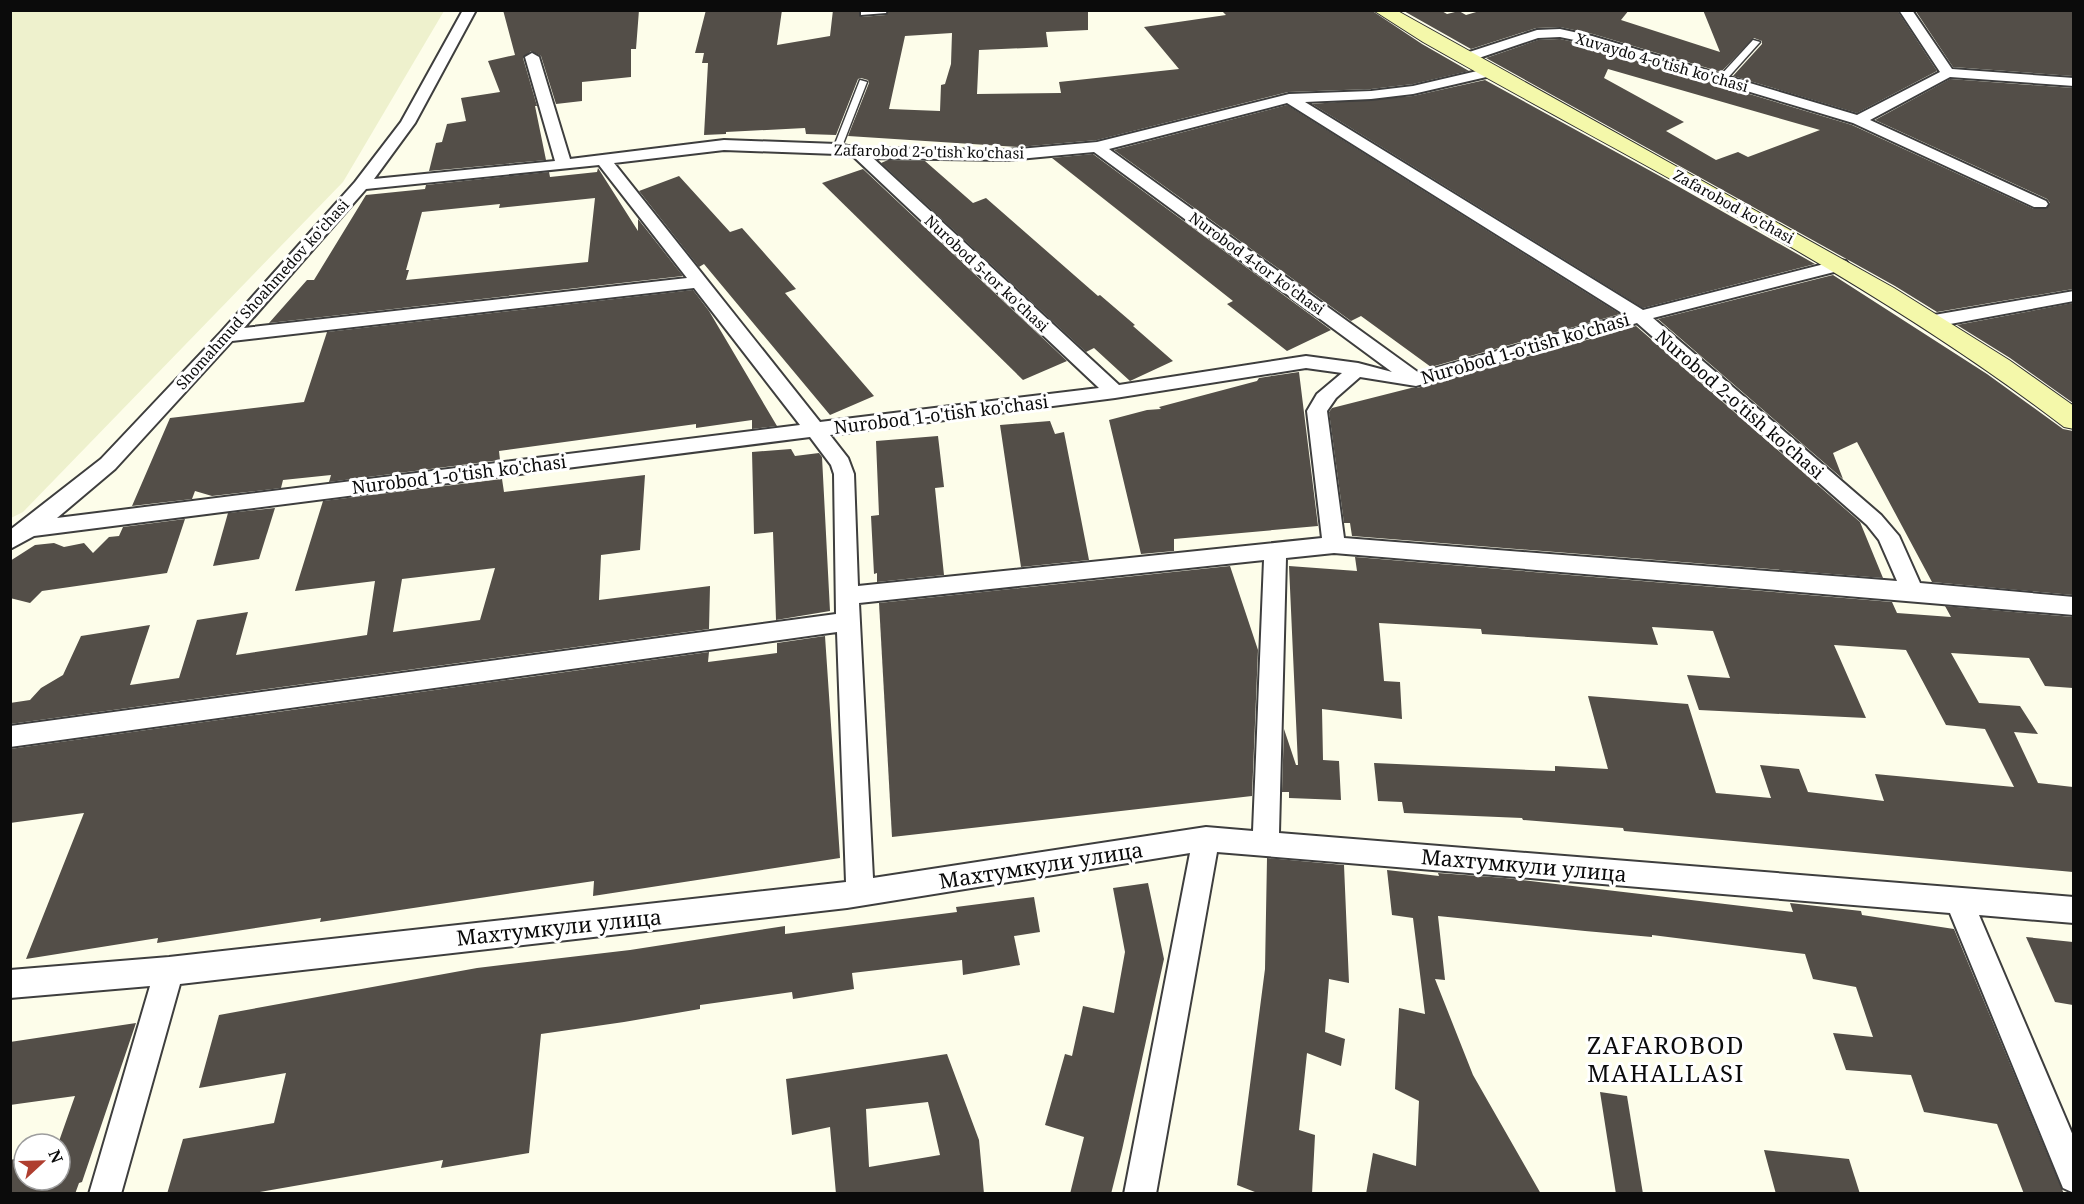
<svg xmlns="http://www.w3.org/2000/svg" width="2084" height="1204" font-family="'Noto Serif',serif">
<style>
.farmland{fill:#eef1cd}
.building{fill:#534e48;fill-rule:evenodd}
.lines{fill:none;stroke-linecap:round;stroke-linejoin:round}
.lane-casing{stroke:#3e3e3e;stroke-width:3}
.street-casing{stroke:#3e3e3e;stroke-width:4}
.secondary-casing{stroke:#2d2d2d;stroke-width:2}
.lane{fill:#fff;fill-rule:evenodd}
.street{fill:#fff;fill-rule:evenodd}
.secondary{fill:#f4f8aa;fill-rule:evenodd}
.labels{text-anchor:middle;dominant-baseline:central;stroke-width:6;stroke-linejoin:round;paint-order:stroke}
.far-street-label{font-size:15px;fill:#0b0b0b;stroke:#fff}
.street-label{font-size:18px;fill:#0b0b0b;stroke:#fff}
.near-street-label{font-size:21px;fill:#0b0b0b;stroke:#fff}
.near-neighbourhood-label{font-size:24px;letter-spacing:1.5px;fill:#0b0b0b;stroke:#fff}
</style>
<rect width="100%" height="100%" fill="#fdfdea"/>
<path class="farmland" d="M11,10L444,11L343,182L23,512L11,518Z"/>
<g class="building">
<path d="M503,10H639L636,49H631V77L582,82V101L556,104L541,56L531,51L523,58L537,106H535L546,160L429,171L436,143L442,142L447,124L466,121L461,98L500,92L488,61L515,55Z"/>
<path d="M706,10H782L777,45L830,36L833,10H859L861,17L886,15L889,11L896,10H1088V30L1046,32L1048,47L979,50L977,94L1061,93L1059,82L1179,69L1144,27L1226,15L1221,10H1371L1422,44L1469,71L1413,84L1371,89L1288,92L1097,140L1019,147L848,136L869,83L868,80L861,78L858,79L836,135L806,134L805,128L726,132V134L704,135L708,63H702L704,53H695ZM952,33L951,64L945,84L941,85L940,111L889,109L905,36Z"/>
<path d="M1402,10H1440L1447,14L1459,11L1466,15L1483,10H1629L1621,20L1720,52L1703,10H1897L1937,71L1857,113L1733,76L1762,44V41L1754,38L1721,72L1593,34L1560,27L1536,28L1471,49Z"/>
<path d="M1915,10H2073V76L1953,67Z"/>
<path d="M1560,39L1583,44L1852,125L2034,209H2046L2050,203L2047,199L1875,120L1950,79L2073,88V289L1937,312L1895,286L1486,58L1538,40ZM1608,69L1820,130L1748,157L1738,152L1716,160L1666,131L1684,122L1604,78Z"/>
<path d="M1485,80L1667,180L1815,264L1643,308L1312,104L1413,96Z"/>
<path d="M1287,105L1620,314L1431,367L1361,316L1351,321L1114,150Z"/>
<path d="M1093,154L1331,330L1287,351L1227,304L1233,301L1052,158Z"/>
<path d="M888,160L925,161L973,203L986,198L1098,296L1100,295L1135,325L1133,326L1173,361L1130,381L1094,348L1086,352L881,163Z"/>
<path d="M598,168L638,231V219L683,276L269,323L307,280H314L366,195L425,189L426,185L549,172L550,177L597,172ZM595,198L588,262L406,280L409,270H406L422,212L500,204L499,208Z"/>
<path d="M863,169L1067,361L1023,380L822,183Z"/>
<path d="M679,176L730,232L742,228L796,289L785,293L874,396L830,415L704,264L699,267L639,191Z"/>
<path d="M1833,275L1987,374L2063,429L2073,431V595L1932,582L1857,442L1833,453L1843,479L1658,319Z"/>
<path d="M693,290L709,311L777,426L752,429V420L696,428V424L499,451L500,460L329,482L331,475L283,480L281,488L212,496L195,491L192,499L132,506L170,418L304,402L327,332Z"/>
<path d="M2073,303V403L2010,358L1957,325Z"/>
<path d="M1636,326L1860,522L1883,578L1352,536L1350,523H1344L1329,412L1332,408L1411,388H1417Z"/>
<path d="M1299,372L1318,526L1174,539V551L1141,554L1109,420L1147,410L1161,409L1159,407L1257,381L1259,378Z"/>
<path d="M1050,421L1055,434L1064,432L1089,560L1021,567L1000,425Z"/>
<path d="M938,436L944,487L935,488L944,575L877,582V573L874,574L871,516L879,515L876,441Z"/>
<path d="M791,449L795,456L819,453L822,457L830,611L776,620L773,532L754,534L752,452Z"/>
<path d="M645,475L640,550L601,555L599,600L710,586L709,629L10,724V703L30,700L41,688L63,675L81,636L150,625L130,685L179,678L197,620L248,612L236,655L367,635L375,581L295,591L323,501L502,479L504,492ZM495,568L480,620L393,632L402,579Z"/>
<path d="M275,508L259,559L213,566L228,513Z"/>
<path d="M185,519L167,573L42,591L30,603L10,598V561L35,545L54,543L64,547L84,543L93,553L109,537L119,536L123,527Z"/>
<path d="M1355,557L1892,602L1897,613L1951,617L1945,606L2073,617V688L2045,686L2029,658L1951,653L1979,703L2020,706L2038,734L2014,732L2038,783L2073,787V872L1624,831L1623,828L1523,820L1522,818L1404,813L1402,802L1378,801L1374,763L1555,771V766L1608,769L1588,696L1688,704L1716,793L1771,798L1760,765L1799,769L1808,792L1884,801L1875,774L2014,787L1985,729L1946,725L1906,650L1834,645L1866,718L1699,710L1687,675L1730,678L1713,631L1652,627L1658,645L1482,634L1481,629L1379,623L1384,681L1400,682L1402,719L1322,709L1323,760L1339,761L1341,800L1289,798V792H1282L1284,729L1296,765H1298L1289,566L1357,571Z"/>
<path d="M1230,566L1258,650L1252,796L892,837L879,603Z"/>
<path d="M825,636L840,858L593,896L594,881L320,922L321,918L157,943L158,938L26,959L84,813L10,823V749L709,652L708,662L777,653V643Z"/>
<path d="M1267,858L1344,865L1349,983L1329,979L1325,1032L1345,1039L1341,1066L1307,1053L1299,1130L1315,1135L1312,1194H1260L1237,1185L1265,969Z"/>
<path d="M1387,870L1439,876L1438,873L1505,878L1793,912L1790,903L1861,911L1862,915L1954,929L2064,1194H2024L1997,1124L1924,1112L1911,1075L1846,1070L1833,1033L1873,1037L1856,987L1813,979L1805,954L1652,935V937L1585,931L1438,916L1445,980L1435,979L1473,1075L1541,1194H1366L1373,1153L1416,1166L1419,1101L1395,1089L1399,1008L1425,1014L1413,918L1392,915Z"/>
<path d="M1148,883L1164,959L1122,1150L1111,1194H1070L1084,1137L1045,1125L1065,1054L1072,1056L1083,1006L1114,1013L1125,952L1113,888Z"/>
<path d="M1034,897L1040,932L1014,936L1020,965L963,975L962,960L852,973L854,989L793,999L792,992L700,1005V1009L624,1022L541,1034L529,1153L441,1168L443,1160L248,1194H167L183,1139L274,1123L286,1073L199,1088L219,1015L477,968L630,950L785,926V934L957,912L956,907Z"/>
<path d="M2026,937L2073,942V1005L2055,1002Z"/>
<path d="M136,1023L82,1182L79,1183L75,1194H10V1160L24,1157V1180H60V1144H58L75,1096L10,1105V1042Z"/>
<path d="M947,1054L979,1140L984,1194H836L830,1127L792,1135L786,1079ZM928,1102L940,1155L869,1167L866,1109Z"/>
<path d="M1600,1092L1627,1096L1643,1194H1616Z"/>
<path d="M1764,1150L1849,1159L1860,1194H1776Z"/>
</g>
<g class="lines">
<g class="lane-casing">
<g id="lane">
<path d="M1753,40L1760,42L1725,81H1719V77Z"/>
<path d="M860,80L867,82L841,149L834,151L833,149Z"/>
</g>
</g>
<g class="street-casing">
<g id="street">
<path d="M463,10H476L415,123L374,179L555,161L525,57L532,53L539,57L570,159L724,140L837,144L859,148L1008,150L1097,142L1289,94L1371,91L1413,86L1490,68L1495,69L1497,72L1495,75L1413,94L1371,99L1305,102L1643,310L1840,260L1846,261L1849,265L1846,269L1653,318L1881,515L1899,536L1920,583L2074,597V615L1334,553L1286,558L1279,833L2074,897V923L1979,915L2074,1138V1193L2063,1188L1950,913L1217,852L1156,1194H1124L1190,853L847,908L180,984L121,1194H89L150,986L10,998V970L169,957L846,882L837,632L10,747V726L836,614L834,474L831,465L810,437L34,536L10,549V530L101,459L221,332L355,182L401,122ZM1287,103L1625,315L1419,373L1109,149ZM724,150L837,154L854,157L1099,388L820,422L614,163ZM1094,152L1392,372L1358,363L1306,356L1119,385L873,158L1008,160ZM599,165L687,278L244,328L366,189ZM694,288L800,425L57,518L115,469L232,341ZM1637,323L1867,525L1879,540L1897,581L1344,538L1327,411L1336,398L1360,377L1416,386ZM1306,368L1342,373L1317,394L1307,411L1322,538L858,586L854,474L848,458L830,435L1115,398ZM1264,560L1253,831L1206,827L873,878L859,603Z"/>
<path d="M861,10H887L886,13L861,15Z"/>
<path d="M1899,10H1912L1952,69L2074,78V86L1950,77L1870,120L2046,201L2048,204L2046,207H2034L1853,123L1584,42L1560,37L1538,38L1470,61H1460L1458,58L1460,55L1537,30L1560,29L1592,36L1857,115L1940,72Z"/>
<path d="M2074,291V301L1934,327L1928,325L1925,321L1928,317L1934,315Z"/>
</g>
</g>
<g class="secondary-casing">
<path id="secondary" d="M1373,10H1396L1894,288L2009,360L2074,406V429L2064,427C1866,275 1639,165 1423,42Z"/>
</g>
<use href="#lane" class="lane"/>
<use href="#street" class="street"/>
<use href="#secondary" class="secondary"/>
</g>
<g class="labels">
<g class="far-street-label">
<text transform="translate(1662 62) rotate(16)">Xuvaydo 4-o'tish ko'chasi</text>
<text transform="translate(929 151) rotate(1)">Zafarobod 2-o'tish ko'chasi</text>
<text transform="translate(1734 206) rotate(29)">Zafarobod ko'chasi</text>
<text transform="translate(1257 263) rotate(36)">Nurobod 4-tor ko'chasi</text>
<text transform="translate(987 273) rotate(43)">Nurobod 5-tor ko'chasi</text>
<text transform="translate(262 294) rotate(-48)">Shomahmud Shoahmedov ko'chasi</text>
</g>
<g class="street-label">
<text transform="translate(1525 348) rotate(-16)">Nurobod 1-o'tish ko'chasi</text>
<text transform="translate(1740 404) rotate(41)">Nurobod 2-o'tish ko'chasi</text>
<text transform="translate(941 414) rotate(-7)">Nurobod 1-o'tish ko'chasi</text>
<text transform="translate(459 474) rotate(-7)">Nurobod 1-o'tish ko'chasi</text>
</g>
<g class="near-street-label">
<text transform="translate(1041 865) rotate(-9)">Махтумкули улица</text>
<text transform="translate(1524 865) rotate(5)">Махтумкули улица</text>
<text transform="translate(559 927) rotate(-6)">Махтумкули улица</text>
</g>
<g class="near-neighbourhood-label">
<text x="1666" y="1044">ZAFAROBOD<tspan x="1666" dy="28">MAHALLASI</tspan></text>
</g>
</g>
<rect width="2084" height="1204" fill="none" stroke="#0b0b0b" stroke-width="24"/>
<g transform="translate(42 1162) rotate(68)"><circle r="28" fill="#ffffff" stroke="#9d9d9d" stroke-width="1.5"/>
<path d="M0-4.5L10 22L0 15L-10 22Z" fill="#af3e2f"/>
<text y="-9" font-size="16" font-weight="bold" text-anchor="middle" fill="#0b0b0b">N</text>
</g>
</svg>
